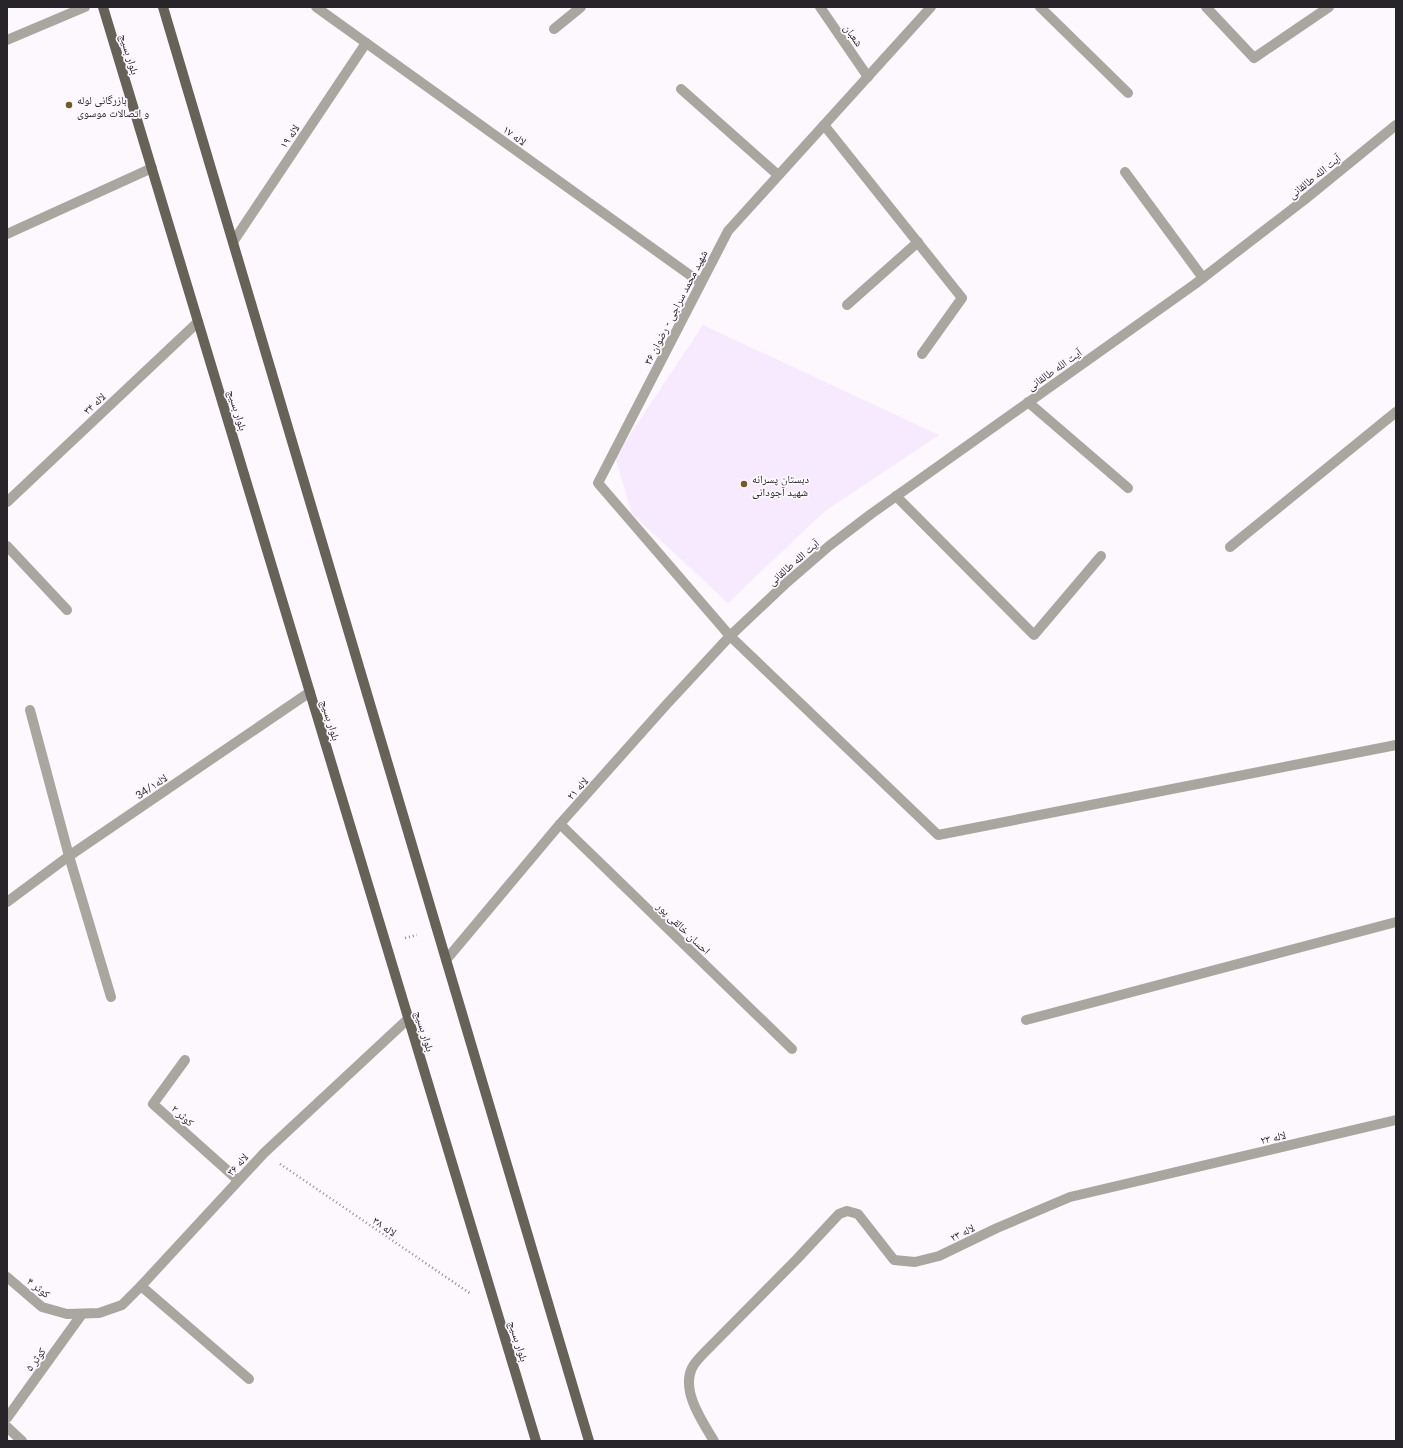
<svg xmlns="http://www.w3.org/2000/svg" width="1403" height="1448" font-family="Lato,'Noto Naskh Arabic',sans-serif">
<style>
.built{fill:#f7eafe}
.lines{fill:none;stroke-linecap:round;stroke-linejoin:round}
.path{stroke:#8c898e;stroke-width:2.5;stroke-dasharray:1 3;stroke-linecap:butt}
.minor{stroke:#a9a6a0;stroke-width:10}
.primary{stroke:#676257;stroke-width:10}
.poi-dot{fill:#725b2b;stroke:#fcf8fe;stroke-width:1.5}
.labels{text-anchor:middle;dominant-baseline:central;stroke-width:3.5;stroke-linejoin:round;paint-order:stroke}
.street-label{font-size:11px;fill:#28252a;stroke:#fcf8fe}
.poi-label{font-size:11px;fill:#28252a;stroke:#fcf8fe;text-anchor:start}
</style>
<rect width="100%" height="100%" fill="#fcf8fe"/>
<path class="built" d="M703,325L939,435L825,511L728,603L632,514L615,457Z"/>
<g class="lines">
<g class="path">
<path d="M405,938L417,935"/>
<path d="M280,1164L471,1294"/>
</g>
<g class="minor">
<path d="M316,7L701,283"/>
<path d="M820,7L868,77"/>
<path d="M931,7L728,231L598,483L730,636L938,835L1396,745"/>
<path d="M1040,7L1128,93"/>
<path d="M1206,7L1254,58L1329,7"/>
<path d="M554,29L581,7"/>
<path d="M7,40L85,7"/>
<path d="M681,89L778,175"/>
<path d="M824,125L962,298L922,354"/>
<path d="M1125,172L1203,278"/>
<path d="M7,234L152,168"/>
<path d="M233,242L366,43"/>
<path d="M847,305L918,242"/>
<path d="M1028,402L1128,488"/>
<path d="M896,496L1034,635L1101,556"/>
<path d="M7,502L198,322"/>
<path d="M7,546L67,610"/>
<path d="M1230,547L1396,412"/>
<path d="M30,710L69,856L111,997"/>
<path d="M560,824L792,1049"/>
<path d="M7,902L69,856L310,692"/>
<path d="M446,960L560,824L666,705L730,636L784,585L829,546L871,514L1195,284L1304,200L1396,125"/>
<path d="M1026,1020L1396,922"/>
<path d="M185,1060L153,1104L238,1180"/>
<path d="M7,1277L42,1307L67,1314L99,1313L122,1305L141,1286L264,1153L409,1018"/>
<path d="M141,1286L249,1379"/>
<path d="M7,1418L82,1314"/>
<path d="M7,1427L22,1441"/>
<path d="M714,1441C702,1421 681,1391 692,1368C695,1362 700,1357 704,1353L797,1259L839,1214L847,1211L858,1214L894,1260L915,1262L939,1256L997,1228L1070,1197L1396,1120"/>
</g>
<g class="primary">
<path d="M103,7L536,1441"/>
<path d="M163,7L589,1441"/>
</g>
</g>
<g class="poi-dot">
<circle cx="69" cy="105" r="4"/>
<circle cx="744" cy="484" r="4"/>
</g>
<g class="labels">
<g class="street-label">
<text transform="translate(854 35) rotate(55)">شعبان</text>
<text transform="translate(130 54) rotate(73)">بلوار بسیج</text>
<text transform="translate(515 135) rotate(36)">لاله ۱۷</text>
<text transform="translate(289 136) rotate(-56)">لاله ۱۹</text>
<text transform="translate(1314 176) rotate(-39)">آیت الله طالقانی</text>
<text transform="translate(675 307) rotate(-63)">شهید محمد سراجی - رضوان ۳۶</text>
<text transform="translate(1054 369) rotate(-35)">آیت الله طالقانی</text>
<text transform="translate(94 403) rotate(-43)">لاله ۳۴</text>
<text transform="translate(238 410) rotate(73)">بلوار بسیج</text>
<text transform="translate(793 562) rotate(-41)">آیت الله طالقانی</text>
<text transform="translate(331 720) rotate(73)">بلوار بسیج</text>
<text transform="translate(151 786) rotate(-34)">لاله34/۱</text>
<text transform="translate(577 788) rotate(-48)">لاله ۲۱</text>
<text transform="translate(684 928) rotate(44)">احسان خالقی پور</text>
<text transform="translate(425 1031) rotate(73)">بلوار بسیج</text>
<text transform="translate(183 1115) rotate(42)">کوثر ۲</text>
<text transform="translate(1273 1137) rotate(-13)">لاله ۲۳</text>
<text transform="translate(237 1164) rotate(-48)">لاله ۳۶</text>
<text transform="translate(385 1226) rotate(34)">لاله ۳۸</text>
<text transform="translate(962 1232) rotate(-26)">لاله ۲۳</text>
<text transform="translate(39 1287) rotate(38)">کوثر ۴</text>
<text transform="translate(519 1341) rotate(73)">بلوار بسیج</text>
<text transform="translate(35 1359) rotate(-54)">کوثر ۵</text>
</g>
<g class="poi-label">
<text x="77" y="99">بازرگانی لوله<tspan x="77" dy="13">و اتصالات موسوی</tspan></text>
<text x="752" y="478">دبستان پسرانه<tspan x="752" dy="13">شهید آجودانی</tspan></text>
</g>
</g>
<rect width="1403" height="1448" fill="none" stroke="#28252a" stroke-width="16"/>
</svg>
